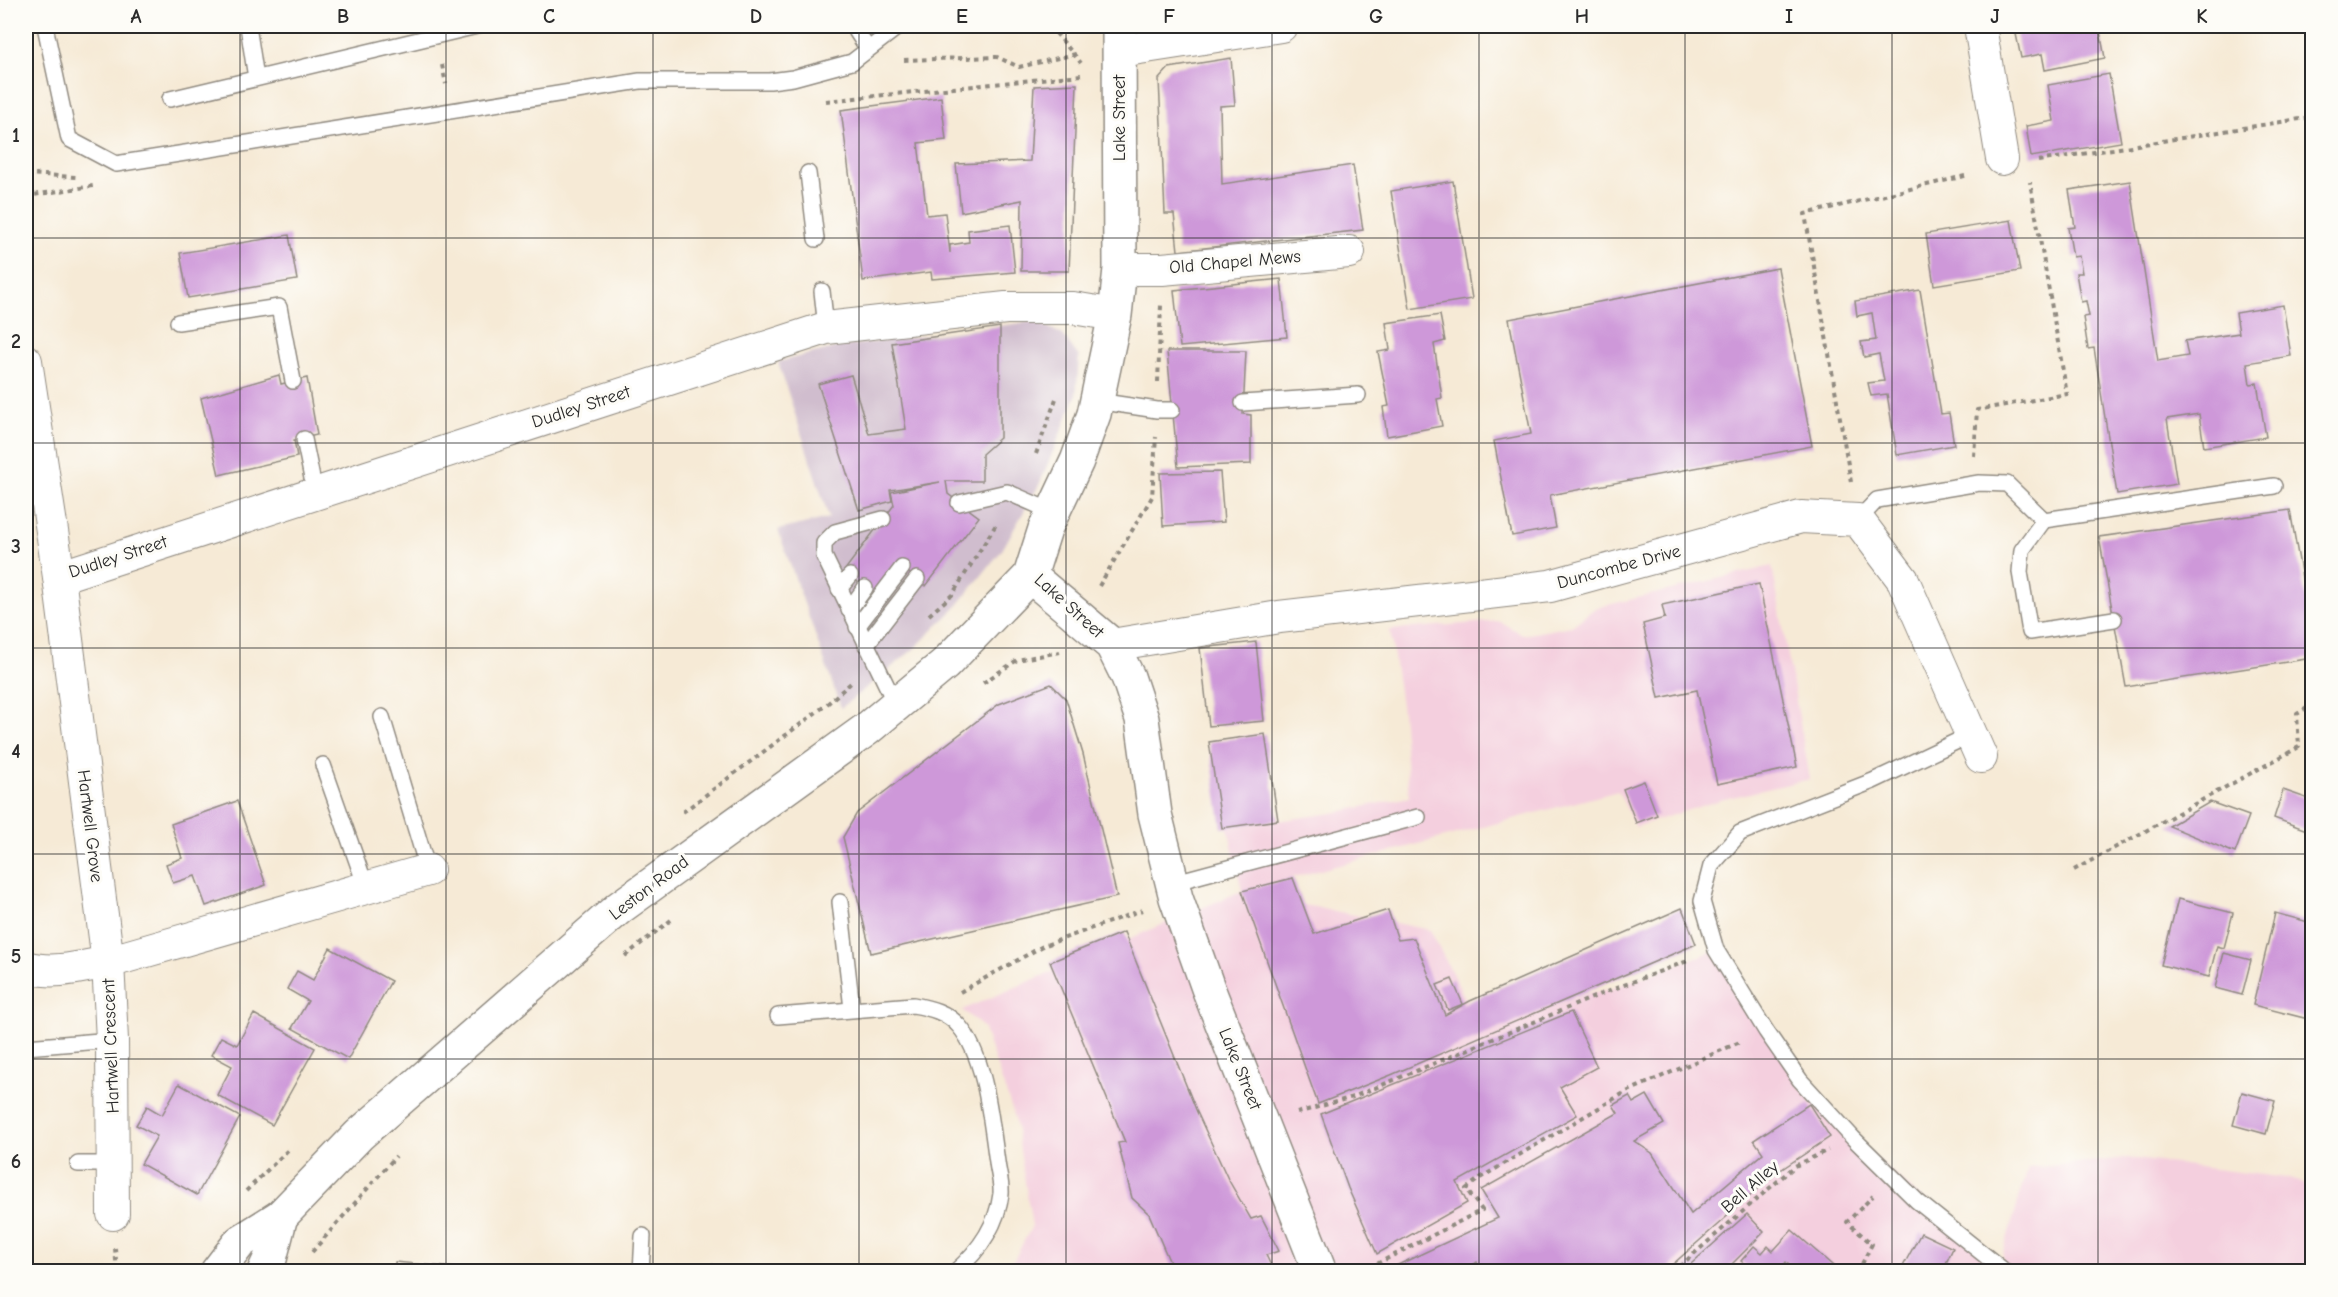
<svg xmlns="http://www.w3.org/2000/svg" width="2338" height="1297" font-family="'Comic Neue',sans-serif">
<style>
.built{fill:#f4cfde}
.industrial{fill:#d0bdce}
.building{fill:#ce98d9}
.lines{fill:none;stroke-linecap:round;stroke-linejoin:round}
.lane-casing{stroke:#908a80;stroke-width:18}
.street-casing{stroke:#908a80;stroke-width:34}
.secondary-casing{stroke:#908a80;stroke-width:36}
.primary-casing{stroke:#908a80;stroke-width:36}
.path{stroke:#908a80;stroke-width:4;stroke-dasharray:4.5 4.5;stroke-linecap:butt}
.lane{stroke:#fff;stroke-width:15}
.street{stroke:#fff;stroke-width:32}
.secondary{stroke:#fff;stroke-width:33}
.primary{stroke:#fff;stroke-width:33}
.grid{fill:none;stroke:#2b2b2b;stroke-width:1.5;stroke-opacity:0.55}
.labels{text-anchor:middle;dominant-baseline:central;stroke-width:6;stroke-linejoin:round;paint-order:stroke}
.street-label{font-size:18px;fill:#2b2b2b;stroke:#fdfcf7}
.neatline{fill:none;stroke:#2b2b2b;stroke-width:2}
.grid-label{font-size:20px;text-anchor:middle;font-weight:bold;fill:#2b2b2b}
</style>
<rect width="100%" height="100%" fill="#fdfcf7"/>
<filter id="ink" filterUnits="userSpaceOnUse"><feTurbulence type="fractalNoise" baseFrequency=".0167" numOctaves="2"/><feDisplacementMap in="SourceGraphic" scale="12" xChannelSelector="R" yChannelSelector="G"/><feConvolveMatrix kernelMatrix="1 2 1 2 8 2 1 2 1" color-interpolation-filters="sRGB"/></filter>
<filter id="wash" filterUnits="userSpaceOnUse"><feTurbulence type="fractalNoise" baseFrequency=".008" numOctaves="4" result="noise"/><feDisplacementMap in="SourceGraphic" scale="24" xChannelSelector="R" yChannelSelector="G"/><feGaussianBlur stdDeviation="1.35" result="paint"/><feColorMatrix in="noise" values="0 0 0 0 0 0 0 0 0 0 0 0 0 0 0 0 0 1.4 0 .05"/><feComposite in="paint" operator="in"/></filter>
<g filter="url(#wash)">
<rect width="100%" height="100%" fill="#f6ead6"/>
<g class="built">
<path d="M1772,566L1810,779L1720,800L1635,827L1618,791L1242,891L1228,828L1333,813L1409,797L1402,712L1390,630L1499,621L1523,635L1572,626L1595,608Z"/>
<path d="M1239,892L1430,930L1483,1033L1584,994L1611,989L1716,950L1766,1031L1853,1138L2002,1268L2003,1253L2028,1168L2128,1158L2286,1178L2312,1186V1271H1008L1032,1226L1015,1118L983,1027L962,1010Z"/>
</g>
<path class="industrial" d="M1036,321L1063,335L1079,357L1076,396L1039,485L1002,550L958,605L914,649L841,708L778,530L829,518L778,362L838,347Z"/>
<g id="blocks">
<g class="building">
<path d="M2036,26H2099L2105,58L2045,70L2042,54L2021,58L2016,34L2037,30Z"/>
<path d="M1231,58L1235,105L1220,106L1222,184L1353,165L1363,230L1178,251L1174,214H1165L1159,79L1169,68Z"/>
<path d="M2109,74L2121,142L2031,157L2026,126L2054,121L2048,85Z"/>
<path d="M1077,84L1069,271H1021L1022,200L961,212L956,164L1030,161L1034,86Z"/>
<path d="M941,97L946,140L918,143L927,215L945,213L950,253V245L969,242L968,230L1010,225L1015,272L932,279L931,272L863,281L841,110Z"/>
<path d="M1453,181L1472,299L1410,309L1391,191Z"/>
<path d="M2130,181L2158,361L2188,356L2185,341L2239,333L2236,313L2283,305L2291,356L2247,363L2250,384L2257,383L2266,437L2204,447L2199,414L2167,419L2177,484L2117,494L2094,348L2088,349L2083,317L2089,316L2086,301L2081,302L2076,273H2082L2079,256L2073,257L2068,228L2075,227L2069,190Z"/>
<path d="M2011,220L2020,271L1934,285L1926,234Z"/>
<path d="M289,235L297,280L188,298L180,253Z"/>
<path d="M1778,268L1812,446L1550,495L1556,528L1512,536L1494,441L1531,434L1509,319Z"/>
<path d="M1281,279L1287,337L1180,347L1174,290Z"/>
<path d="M1920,290L1941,414L1949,413L1954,445L1897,455L1887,394L1871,396L1868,383L1884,381L1879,354L1864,357L1861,342L1876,340L1872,313L1857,316L1855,301Z"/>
<path d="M1440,315L1445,341L1434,344L1442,398L1437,399L1442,426L1387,436L1383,407L1389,406L1378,352L1390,350L1386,323Z"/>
<path d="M1000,327V438L982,454V481H946L948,494L979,517L926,586L896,563L873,594L844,571L894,505L891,492L940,482L890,490L892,501L859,510L818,384L851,375L869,434L906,429L892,343Z"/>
<path d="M1167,351H1246L1243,414L1251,415V464L1178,467Z"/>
<path d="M279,375L281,384L307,378L317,435L294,440L297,457L219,475L201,398Z"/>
<path d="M1220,472L1224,522L1163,526L1160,473Z"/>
<path d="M2290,510L2312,634V658L2126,687L2099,537Z"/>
<path d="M1759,584L1797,767L1717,784L1697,690L1659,698L1643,624L1665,618L1662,605Z"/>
<path d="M1256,642L1264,721L1209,726L1200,648Z"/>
<path d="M1051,684L1066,699L1083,754L1117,897L871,953L843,837L857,813L999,704Z"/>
<path d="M1265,734L1278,820L1222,828L1209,742Z"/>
<path d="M1644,781L1657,815L1636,823L1623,789Z"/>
<path d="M2283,790L2312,800V832L2274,818Z"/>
<path d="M237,801L266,885L206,906L195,876L173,883L166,864L182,858L171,824Z"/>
<path d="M2210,802L2249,816L2235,853L2169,826Z"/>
<path d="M1293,878L1314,934L1388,910L1398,940L1414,938L1445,1015L1470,1001L1682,908L1696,944L1391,1075L1318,1104L1242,891Z"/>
<path d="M2178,899L2233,913L2224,948L2217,946L2209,977L2161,965Z"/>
<path d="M2275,913L2312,923V1020L2253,1005Z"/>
<path d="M1124,932L1197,1112L1228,1179L1251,1219L1261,1216L1279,1251L1266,1255L1274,1272H1174L1149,1214L1132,1198L1118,1143L1125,1142L1050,962Z"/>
<path d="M330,948L391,981L348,1059L292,1028L308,1001L287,989L297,971L313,980Z"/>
<path d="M2224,953L2251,960L2242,995L2215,988Z"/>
<path d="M1452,979L1463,1004L1448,1010L1437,985Z"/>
<path d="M1571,1012L1597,1067L1560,1087L1577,1115L1457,1182L1467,1203L1377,1254L1348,1188L1321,1114Z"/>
<path d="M254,1014L315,1048L272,1125L217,1095L232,1066L211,1055L221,1037L237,1045Z"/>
<path d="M179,1084L240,1117L197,1195L141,1164L157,1136L136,1125L147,1106L162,1115Z"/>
<path d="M2242,1092L2275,1101L2266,1134L2233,1125Z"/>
<path d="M1647,1095L1664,1124L1634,1141L1652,1153L1691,1214L1763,1153L1754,1140L1809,1104L1830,1137L1776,1173L1664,1272H1482L1477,1262L1462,1272H1383L1498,1218L1481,1190L1618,1113L1613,1105L1629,1096L1633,1103Z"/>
<path d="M1747,1214L1764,1232L1724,1272H1682Z"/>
<path d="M1792,1230L1840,1272H1796L1786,1262L1778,1272H1742L1747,1266L1741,1261L1754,1246L1762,1253L1768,1246L1773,1251Z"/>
<path d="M1921,1233L1953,1248L1942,1272H1900Z"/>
<path d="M395,1262L455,1268V1272H394Z"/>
</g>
</g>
</g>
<g filter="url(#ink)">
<use href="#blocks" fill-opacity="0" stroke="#908a80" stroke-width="1.5"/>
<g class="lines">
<g class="lane-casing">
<g id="lane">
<path d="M45,26L69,139L116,164L640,81H770L793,78L852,62L899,26"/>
<path d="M248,26L256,78"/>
<path d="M853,26L868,49"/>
<path d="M170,99L477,26"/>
<path d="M808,173L816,239"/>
<path d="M822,291L826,328"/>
<path d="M178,322L279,307L293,381"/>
<path d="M1097,401L1157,410H1172"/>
<path d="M1243,403L1358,395"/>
<path d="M304,439L315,493"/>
<path d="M959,503L1007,492L1053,512"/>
<path d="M883,519L835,532L824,543V556L896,705"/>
<path d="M1858,520L1877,500L1979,483L2007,484L2044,520L2274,486"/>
<path d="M2044,520L2022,550L2020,572L2030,632L2114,619"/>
<path d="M839,589L850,576"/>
<path d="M849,610L865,588"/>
<path d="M857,627L902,568"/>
<path d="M866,645L917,579"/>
<path d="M382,717L428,870"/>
<path d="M1970,735L1873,781L1740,833L1711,866L1702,901L1716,950L1766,1031L1800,1080L1853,1138L1917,1201L2002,1269"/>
<path d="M323,765L366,887"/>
<path d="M1172,883L1418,817"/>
<path d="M840,902L852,1009"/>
<path d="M778,1016L913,1005C930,1008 947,1012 959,1026C986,1057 991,1122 997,1162C998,1172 1002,1184 1001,1194C997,1226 979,1251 955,1272"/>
<path d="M26,1047L112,1040"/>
<path d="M78,1164H113"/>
<path d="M641,1272L643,1236"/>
<path d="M681,1272H710"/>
</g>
</g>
<g class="street-casing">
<g id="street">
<path d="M1980,26L2002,159"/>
<path d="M1120,51L1281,26"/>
<path d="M1120,269H1162L1349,252"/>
<path d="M26,361L59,577L108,962L428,870"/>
<path d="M59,577L826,328L1006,308H1073L1115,315"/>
<path d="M1112,645L1279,617L1550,586L1801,517L1858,520L1903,580L1981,757"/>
<path d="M26,967C53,975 81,967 108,962L112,1040L113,1214"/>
</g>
</g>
<g class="secondary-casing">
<path id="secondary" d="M1030,576L1112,645L1128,677L1142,719L1155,814L1176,898L1208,988L1320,1272"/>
</g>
<g class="primary-casing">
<g id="primary">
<path d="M217,1272L240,1242L281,1216L359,1135L619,908L867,729L945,664L1030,576L1045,529L1077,461L1094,414L1115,315L1120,269L1119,26"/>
<path d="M264,1272L270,1259L281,1216"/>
</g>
</g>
<g class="path">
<path d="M1050,26L1081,63"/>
<path d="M904,60L997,57L1019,67L1076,54"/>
<path d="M442,65L446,84"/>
<path d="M826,101L1081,75"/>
<path d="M2038,161L2312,117"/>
<path d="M26,174L76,177"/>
<path d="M26,196L93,186"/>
<path d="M1158,382L1161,305"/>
<path d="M1036,454L1057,396"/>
<path d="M1974,456L1977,410L2067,394L2030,182"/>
<path d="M1851,482L1805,214L1969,175"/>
<path d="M1099,586L1152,497L1156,437"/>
<path d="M929,615L952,595L997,523"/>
<path d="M983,683L1017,660L1060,652"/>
<path d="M683,812L826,705L853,681"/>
<path d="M2074,870L2299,747L2297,714L2312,705"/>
<path d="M625,956L671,920"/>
<path d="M960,992L1043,946L1142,910"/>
<path d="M1297,1113L1353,1097L1611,990L1690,960"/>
<path d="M246,1191L290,1148"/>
<path d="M115,1248L117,1272"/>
<path d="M312,1252L396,1156"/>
<path d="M1361,1272L1482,1210L1466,1189L1480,1178L1624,1093L1740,1042"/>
<path d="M1673,1272L1795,1166L1828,1150"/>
<path d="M1858,1272L1872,1244L1847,1222L1873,1196"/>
</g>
<use href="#lane" class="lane"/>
<use href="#street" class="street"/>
<use href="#secondary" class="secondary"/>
<use href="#primary" class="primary"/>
</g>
</g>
<path class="grid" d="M240,26V1272M446,26V1272M653,26V1272M859,26V1272M1066,26V1272M1272,26V1272M1479,26V1272M1685,26V1272M1892,26V1272M2098,26V1272M26,238H2312M26,443H2312M26,648H2312M26,854H2312M26,1059H2312"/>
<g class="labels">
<g class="street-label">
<text transform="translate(1119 118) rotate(-90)">Lake Street</text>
<text transform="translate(1235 262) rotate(-5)">Old Chapel Mews</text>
<text transform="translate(581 407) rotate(-18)">Dudley Street</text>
<text transform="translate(118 557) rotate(-18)">Dudley Street</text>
<text transform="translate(1619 567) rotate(-15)">Duncombe Drive</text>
<text transform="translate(1069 606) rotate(42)">Lake Street</text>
<text transform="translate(90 826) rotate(83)">Hartwell Grove</text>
<text transform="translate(649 888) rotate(-37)">Leston Road</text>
<text transform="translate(111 1046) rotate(-92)">Hartwell Crescent</text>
<text transform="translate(1240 1069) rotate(68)">Lake Street</text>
<text transform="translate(1750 1187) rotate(-41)">Bell Alley</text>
</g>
</g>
<rect width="2338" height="1297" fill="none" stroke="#fdfcf7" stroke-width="66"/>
<rect x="33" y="33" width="2272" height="1231" class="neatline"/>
<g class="grid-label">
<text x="136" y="23">A</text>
<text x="343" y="23">B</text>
<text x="549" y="23">C</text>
<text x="756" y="23">D</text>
<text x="962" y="23">E</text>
<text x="1169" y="23">F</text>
<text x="1376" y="23">G</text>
<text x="1582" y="23">H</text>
<text x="1789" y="23">I</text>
<text x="1995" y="23">J</text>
<text x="2202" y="23">K</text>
<text x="16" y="142">1</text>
<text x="16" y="348">2</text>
<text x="16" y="553">3</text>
<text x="16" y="758">4</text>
<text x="16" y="963">5</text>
<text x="16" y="1168">6</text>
</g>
</svg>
